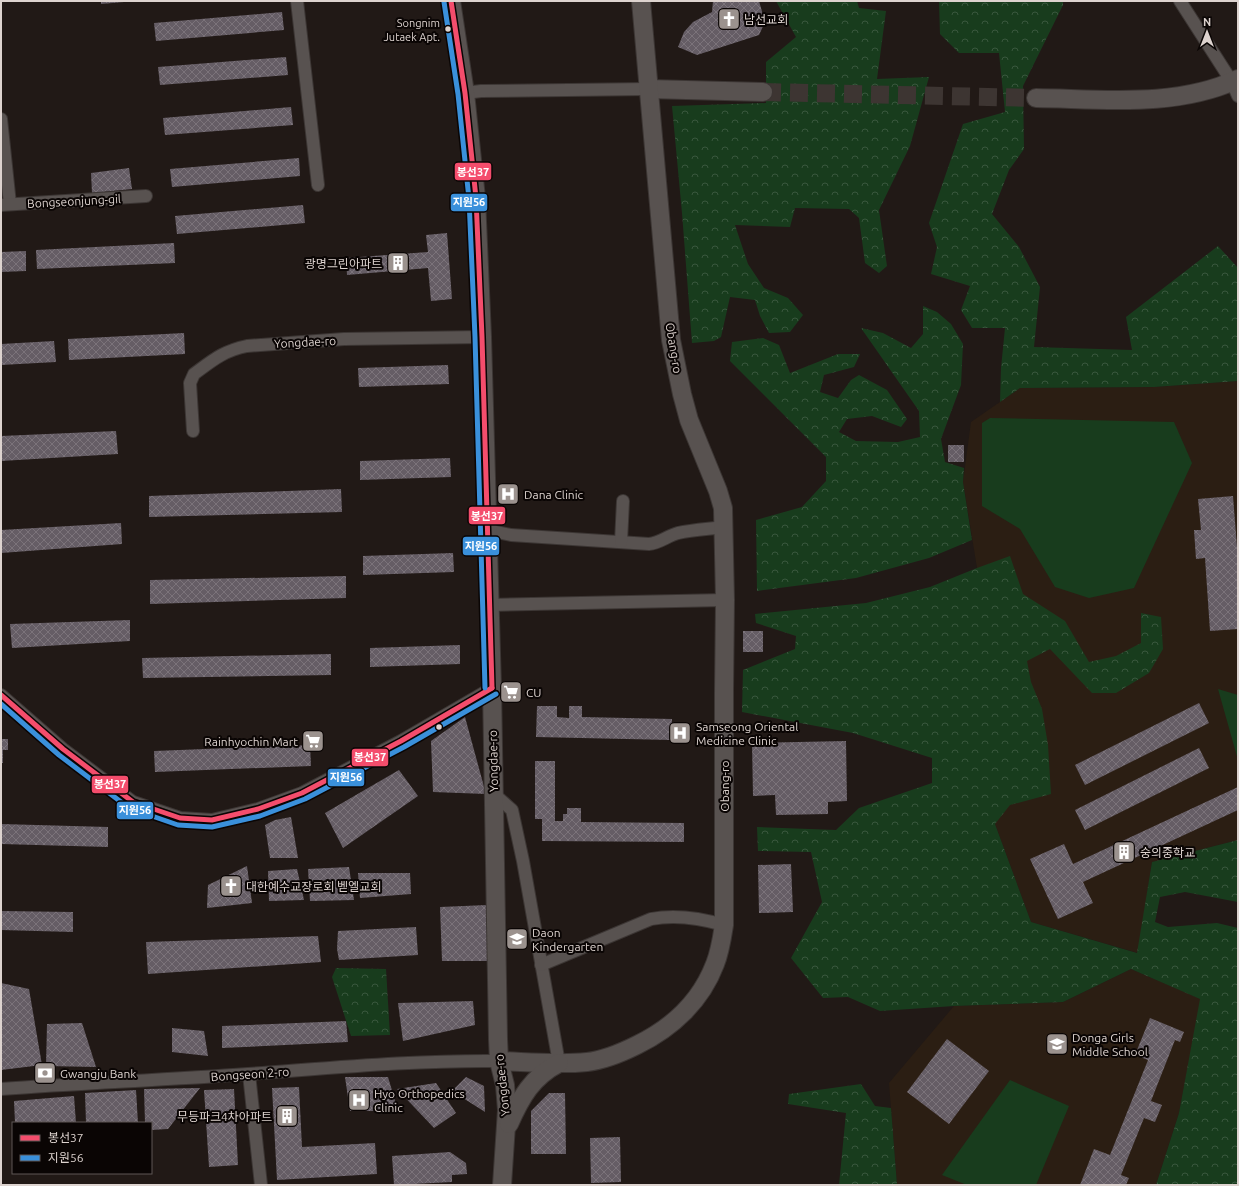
<svg xmlns="http://www.w3.org/2000/svg" width="1239" height="1186" font-family="Ubuntu,'Noto Sans KR',sans-serif">
<style>
.education{fill:#2b1e13}
.grass{fill:#183c1d}
.forest{fill:url(#forest-crowns)}
.building{fill:url(#building-cross-hatch)}
.lines{fill:none;stroke-linecap:round;stroke-linejoin:round}
.secondary-tunnel{stroke:#3d3532;stroke-width:18;stroke-dasharray:18 9;stroke-linecap:butt}
.street-casing{stroke:#3c3634;stroke-width:14}
.secondary-casing{stroke:#3c3634;stroke-width:20}
.street{stroke:#585250;stroke-width:12}
.secondary{stroke:#585250;stroke-width:18}
.bus-1-casing{stroke:#0a0504;stroke-width:8}
.bus-2-casing{stroke:#0a0504;stroke-width:8}
.bus-1{stroke:#f44d6c;stroke-width:5}
.bus-2{stroke:#3a90db;stroke-width:5}
.bus-dot{fill:#ddd3cf;stroke:#0a0504;stroke-width:1.5}
.labels{text-anchor:middle;dominant-baseline:central;stroke-width:4;stroke-linejoin:round;paint-order:stroke}
.bus-label{font-size:11px;fill:#ddd3cf;stroke:#0a0504;text-anchor:end}
.poi-label{font-size:12px;fill:#ddd3cf;stroke:#0a0504;text-anchor:start}
.street-label{font-size:12px;fill:#ddd3cf;stroke:#0a0504}
.line-badge{stroke:#0a0504;stroke-width:1.5}
.badge-label{font-size:11px;text-anchor:middle;font-weight:bold;fill:#fff}
</style>
<defs>
<pattern id="forest-crowns" width="20" height="18" patternUnits="userSpaceOnUse"><rect width="20" height="18" fill="#183c1d"/><path d="M2 6a3 3 0 1 1 6 0M12 15a3 3 0 1 1 6 0" fill="none" stroke="#39573d"/></pattern>
<pattern id="building-cross-hatch" width="8" height="8" patternUnits="userSpaceOnUse"><rect width="8" height="8" fill="#655d65"/><path d="M0 0l8 8M0 8l8-8" fill="none" stroke="#7b737a"/></pattern>
</defs>
<rect width="100%" height="100%" fill="#211916"/>
<g class="education">
<path d="M1238,381V840L1152,862L1138,953L1031,922L995,824L977,568L963,482L971,422L1020,388L1154,387Z"/>
<path d="M1131,969L1201,999L1179,1113L1156,1185H897L889,1083L954,1006L1063,1002Z"/>
</g>
<g class="grass">
<path d="M990,418L1174,422L1192,463L1134,588L1089,598L1055,587L1020,529L982,506V423Z"/>
<path d="M1218,689L1238,695V760Z"/>
<path d="M1010,1080L1069,1106L1036,1185H967L942,1175Z"/>
</g>
<g class="forest">
<path d="M776,1H857L859,8L886,11L877,79L929,77L910,146L879,210L887,266L879,273L865,263L859,218L849,209L795,208L790,227L735,225L748,264L764,288L788,298L803,315L790,332L769,333L760,316L755,300L730,297L721,337L714,341L692,343L682,213L672,106L766,103V62L796,37Z"/>
<path d="M939,1H1063V5L1023,86L1024,149L1009,170L992,214L1019,247L1040,287L1034,347L1132,350L1126,317L1218,246L1238,268V381L1154,387L1020,388L1000,402L1001,368L1005,328H972L961,310L970,286L931,274L937,247L929,223L963,124L1005,112L999,53H959L940,34Z"/>
<path d="M923,306L937,312L951,324L963,344L961,385L941,439L945,462L964,468L963,482L972,540L929,558L856,578L757,591L756,520L802,507L826,481V457L730,361L732,342L763,338L779,345L790,373L838,354H860L854,367L824,375L820,392L838,398L851,380L859,375L887,390L907,419L901,427L872,416L847,419L839,432L856,441L898,442L920,437L919,411L861,328L883,333L911,348L923,334Z"/>
<path d="M1010,556L1023,594L1065,621L1089,662L1116,656L1141,643V613L1161,617L1163,649L1149,673L1116,693H1092L1050,649L1027,661L1031,682L1042,709L1048,745L1051,794L1010,805L995,824L1031,922L1137,953L1152,862L1238,840V902L1185,892L1160,897L1155,922L1168,927L1217,923L1238,928V1185H1156L1179,1113L1200,999L1131,969L1063,1002L954,1006L880,1011L848,997L823,998L791,958L822,902L811,852L758,851L757,827L836,830L859,808L932,783V758L853,733L742,712L743,670L795,649L796,636L756,623L755,614L866,603L930,587L977,568Z"/>
<path d="M336,968L386,969L390,1035L351,1036L332,977Z"/>
<path d="M861,1084L875,1106L891,1108L897,1185H839L846,1113L788,1104L789,1094Z"/>
</g>
<g class="building">
<path d="M101,1H124V2L101,4Z"/>
<path d="M713,1H759L765,22L759,35L697,55L678,47L684,32L693,22L712,12Z"/>
<path d="M282,12L284,30L156,41L154,23Z"/>
<path d="M286,57L288,75L160,85L158,67Z"/>
<path d="M291,107L293,125L165,135L163,118Z"/>
<path d="M299,158L300,176L172,187L170,169Z"/>
<path d="M129,168L132,189L92,193L91,173Z"/>
<path d="M303,205L305,223L177,234L175,216Z"/>
<path d="M447,233L452,299L431,301L428,268L347,275L346,258L428,252L426,235Z"/>
<path d="M174,243L175,263L37,269L36,250Z"/>
<path d="M26,251V271L1,272V252Z"/>
<path d="M184,333L185,354L69,360L68,339Z"/>
<path d="M54,341L56,362L1,365V344Z"/>
<path d="M448,365L449,384L359,387L358,368Z"/>
<path d="M116,431L118,454L1,461V436Z"/>
<rect x="948" y="445" width="16" height="17"/>
<path d="M450,458L451,477L360,480V461Z"/>
<path d="M341,489L342,512L149,517V496Z"/>
<path d="M1233,496L1238,560V629L1210,631L1205,558L1196,559L1194,530H1201L1198,499Z"/>
<path d="M121,523L122,544L1,553V530Z"/>
<path d="M453,553L454,572L363,575V556Z"/>
<path d="M346,576V598L150,604V580Z"/>
<path d="M130,620V641L12,648L10,624Z"/>
<rect x="743" y="631" width="20" height="21"/>
<path d="M460,645V664L370,667V648Z"/>
<path d="M331,654V675L143,678L142,658Z"/>
<path d="M1199,703L1209,723L1085,785L1075,765Z"/>
<path d="M537,706H557V717L569,718V706H582V717L672,719L671,740L536,737Z"/>
<path d="M465,717L486,794L433,792L431,741Z"/>
<path d="M1,739H8V750H3V763H1Z"/>
<path d="M846,741L847,801L828,802V814L776,815L775,795L753,796L752,743Z"/>
<path d="M310,745L311,766L155,772L154,751Z"/>
<path d="M1199,748L1209,768L1085,830L1075,810Z"/>
<path d="M535,761H555V821H563V814H567V808H581V822L684,823V842L542,841V819H535Z"/>
<path d="M399,770L418,796L343,848L325,813Z"/>
<path d="M1238,787V810L1083,882L1093,903L1058,919L1030,859L1064,844L1073,864Z"/>
<path d="M291,817L298,858H270L265,825L275,820Z"/>
<path d="M1,824L108,827V847L1,844Z"/>
<path d="M791,864L793,912L759,913L758,865Z"/>
<path d="M247,866L252,903L207,908L208,885Z"/>
<path d="M349,867L354,900L310,901L308,869Z"/>
<path d="M297,869L304,900L269,901L268,871Z"/>
<path d="M358,873H410L411,894L360,898Z"/>
<path d="M487,905L488,961H442L440,907Z"/>
<path d="M1,911L73,912V932L1,930Z"/>
<path d="M416,927L418,955L339,960L337,949L338,931Z"/>
<path d="M318,936L321,962L148,974L146,942Z"/>
<path d="M1,983L29,989L42,1065L1,1070Z"/>
<path d="M473,1001L475,1025L403,1041L398,1003Z"/>
<path d="M1150,1018L1184,1032L1180,1042L1175,1040L1151,1101L1162,1105L1155,1122L1144,1118L1121,1175L1129,1178L1126,1185H1080L1094,1149L1110,1155L1148,1060L1135,1055Z"/>
<path d="M346,1021L348,1042L222,1048V1026Z"/>
<path d="M82,1023L96,1067L46,1066L47,1024Z"/>
<path d="M172,1028L204,1031L208,1056L172,1052Z"/>
<path d="M947,1039L989,1071L949,1124L907,1092Z"/>
<path d="M345,1077H388L398,1111H350Z"/>
<path d="M466,1077L484,1086L485,1112L452,1091Z"/>
<path d="M436,1083L456,1113L434,1128L397,1089Z"/>
<path d="M299,1087L302,1147L375,1143L377,1174L277,1180L272,1088Z"/>
<path d="M200,1088L168,1129L151,1130V1123H145L144,1089Z"/>
<path d="M234,1089L238,1165L209,1167L204,1090Z"/>
<path d="M136,1090L138,1123H86L85,1093Z"/>
<path d="M549,1093H565L566,1154H531V1111Z"/>
<path d="M74,1096L76,1123H15L14,1101Z"/>
<path d="M620,1137L621,1182L591,1183L590,1138Z"/>
<path d="M450,1152L466,1163L467,1174L452,1175V1182L394,1185L392,1156Z"/>
</g>
<g class="lines">
<path class="secondary-tunnel" d="M763,92L1036,98"/>
<g class="street-casing">
<g id="street">
<path d="M297,1L318,185"/>
<path d="M1180,1L1232,82L1238,96"/>
<path d="M465,93L481,91L648,89"/>
<path d="M1,119L10,204"/>
<path d="M1,205L146,196"/>
<path d="M193,431L190,383L194,374C213,360 223,351 247,346L344,339L482,337"/>
<path d="M487,530L511,535L649,544C660,543 667,536 678,533C693,530 709,529 724,527"/>
<path d="M621,542L623,501"/>
<path d="M489,605L725,600"/>
<path d="M1,695L63,749L133,802L180,818L212,820L258,809L302,793L401,741L492,688"/>
<path d="M494,794L512,810L523,861L559,1063"/>
<path d="M541,965L651,919C676,914 700,918 724,925"/>
<path d="M249,1074L261,1185"/>
<path d="M1,1089C83,1083 166,1080 248,1074C332,1068 415,1060 499,1061"/>
</g>
</g>
<g class="secondary-casing">
<g id="secondary">
<path d="M451,1L465,93L476,198L482,337L492,688L498,1039L499,1061L505,1085L507,1110L502,1185"/>
<path d="M648,89L763,92"/>
<path d="M1036,98C1103,99 1176,108 1238,79"/>
<path d="M499,1061C528,1062 558,1065 587,1062C605,1060 621,1053 637,1045C672,1028 701,1001 715,964C720,952 722,938 724,925V692L725,600L723,508L718,491L689,420L682,394L671,340L641,1"/>
<path d="M509,1124C521,1097 532,1077 559,1063"/>
</g>
</g>
<use href="#street" class="street"/>
<use href="#secondary" class="secondary"/>
<g class="bus-1-casing">
<g id="bus-1">
<path d="M451,1L465,93L476,198L482,337L492,688"/>
<path d="M1,695L63,749L133,802L180,818L212,820L258,809L302,793L401,741L492,688"/>
</g>
</g>
<g class="bus-2-casing">
<g id="bus-2">
<path d="M444,2L458,94L469,199L475,337L485,688"/>
<path d="M1,704L59,755L129,808L178,825L212,827L260,816L305,799L404,747L496,694"/>
</g>
</g>
<use href="#bus-1" class="bus-1"/>
<use href="#bus-2" class="bus-2"/>
</g>
<defs>
<g id="church-square" transform="scale(1.15)"><rect x="-9" y="-9" width="18" height="18" rx="4" fill="#9b928e" stroke="#0a0504"/><path d="M-1.2-6h2.4v3.5h3.3v2.4h-3.3V6h-2.4V-.1h-3.3v-2.4h3.3Z" fill="#fff"/></g>
<g id="building-square" transform="scale(1.15)"><rect x="-9" y="-9" width="18" height="18" rx="4" fill="#9b928e" stroke="#0a0504"/><path d="M-4-6H4V6H1V3H-1V6H-4ZM-2.5-4.3h1.7v1.8h-1.7ZM.8-4.3h1.7v1.8H.8ZM-2.5-1h1.7V.8h-1.7ZM.8-1h1.7V.8H.8Z" fill="#fff"/></g>
<g id="hospital-square" transform="scale(1.15)"><rect x="-9" y="-9" width="18" height="18" rx="4" fill="#9b928e" stroke="#0a0504"/><path d="M-5-5h3v3.5h4V-5h3V5h-3V1.5h-4V5h-3Z" fill="#fff"/></g>
<g id="supermarket-square" transform="scale(1.15)"><rect x="-9" y="-9" width="18" height="18" rx="4" fill="#9b928e" stroke="#0a0504"/><path d="M-6-5.5h2.5l.6 2H6L4.5 2H-2.5L-4.4-4H-6ZM-1.5 3.2a1.3 1.3 0 1 0 .1 0ZM3 3.2a1.3 1.3 0 1 0 .1 0Z" fill="#fff"/></g>
<g id="school-square" transform="scale(1.15)"><rect x="-9" y="-9" width="18" height="18" rx="4" fill="#9b928e" stroke="#0a0504"/><path d="M0-5L7-2L0 1L-7-2ZM-4 1L0 2.5L4 1V4Q0 6-4 4Z" fill="#fff"/></g>
<g id="bank-square" transform="scale(1.15)"><rect x="-9" y="-9" width="18" height="18" rx="4" fill="#9b928e" stroke="#0a0504"/><path d="M-6-4H6V4H-6ZM0-2.3a2.3 2.3 0 1 0 0 4.6a2.3 2.3 0 1 0 0-4.6Z" fill="#fff"/></g>
</defs>
<g fill-rule="evenodd">
<use href="#church-square" x="729" y="19"/>
<use href="#building-square" x="398" y="263"/>
<use href="#hospital-square" x="508" y="494"/>
<use href="#supermarket-square" x="511" y="692"/>
<use href="#hospital-square" x="680" y="733"/>
<use href="#supermarket-square" x="313" y="741"/>
<use href="#building-square" x="1124" y="852"/>
<use href="#church-square" x="231" y="886"/>
<use href="#school-square" x="517" y="939"/>
<use href="#school-square" x="1057" y="1044"/>
<use href="#bank-square" x="45" y="1073"/>
<use href="#hospital-square" x="359" y="1100"/>
<use href="#building-square" x="287" y="1116"/>
</g>
<g class="bus-dot">
<circle cx="448" cy="29" r="3.5"/>
<circle cx="439" cy="727" r="3.5"/>
</g>
<g class="labels">
<g class="bus-label">
<text x="440" y="23">Songnim<tspan x="440" dy="14">Jutaek Apt.</tspan></text>
</g>
<g class="poi-label">
<text x="744" y="19">남선교회</text>
<text x="382" y="263" text-anchor="end">광명그린아파트</text>
<text x="524" y="494">Dana Clinic</text>
<text x="526" y="692">CU</text>
<text x="696" y="726">Samseong Oriental<tspan x="696" dy="14">Medicine Clinic</tspan></text>
<text x="298" y="741" text-anchor="end">Rainhyochin Mart</text>
<text x="1140" y="852">숭의중학교</text>
<text x="246" y="886">대한예수교장로회 벧엘교회</text>
<text x="532" y="932">Daon<tspan x="532" dy="14">Kindergarten</tspan></text>
<text x="1072" y="1037">Donga Girls<tspan x="1072" dy="14">Middle School</tspan></text>
<text x="60" y="1073">Gwangju Bank</text>
<text x="374" y="1093">Hyo Orthopedics<tspan x="374" dy="14">Clinic</tspan></text>
<text x="272" y="1116" text-anchor="end">무등파크4차아파트</text>
</g>
<g class="street-label">
<text transform="translate(74 201) rotate(-3)">Bongseonjung-gil</text>
<text transform="translate(305 342) rotate(-3)">Yongdae-ro</text>
<text transform="translate(674 348) rotate(81)">Obang-ro</text>
<text transform="translate(493 761) rotate(-91)">Yongdae-ro</text>
<text transform="translate(724 786) rotate(-90)">Obang-ro</text>
<text transform="translate(250 1074) rotate(-4)">Bongseon 2-ro</text>
<text transform="translate(502 1085) rotate(-96)">Yongdae-ro</text>
</g>
</g>
<g class="line-badge">
<rect x="454" y="162" width="38" height="19" rx="4" fill="#f44d6c"/>
<rect x="450" y="193" width="38" height="19" rx="4" fill="#3a90db"/>
<rect x="468" y="506" width="38" height="19" rx="4" fill="#f44d6c"/>
<rect x="462" y="536" width="38" height="20" rx="4" fill="#3a90db"/>
<rect x="351" y="748" width="38" height="19" rx="4" fill="#f44d6c"/>
<rect x="327" y="768" width="38" height="19" rx="4" fill="#3a90db"/>
<rect x="91" y="775" width="38" height="19" rx="4" fill="#f44d6c"/>
<rect x="116" y="801" width="38" height="19" rx="4" fill="#3a90db"/>
</g>
<g class="badge-label">
<text x="473" y="176">봉선37</text>
<text x="469" y="206">지원56</text>
<text x="487" y="520">봉선37</text>
<text x="481" y="550">지원56</text>
<text x="370" y="761">봉선37</text>
<text x="346" y="781">지원56</text>
<text x="110" y="788">봉선37</text>
<text x="135" y="814">지원56</text>
</g>
<rect width="1239" height="1186" fill="none" stroke="#ddd3cf" stroke-width="4"/>
<rect x="12" y="1122" width="140" height="52" fill="#0a0504" stroke="#5e5755"/>
<rect x="20" y="1135" width="20" height="6" fill="#f44d6c" stroke="#5e5755"/>
<text x="48" y="1142" font-size="12" fill="#ddd3cf">봉선37</text>
<rect x="20" y="1155" width="20" height="6" fill="#3a90db" stroke="#5e5755"/>
<text x="48" y="1162" font-size="12" fill="#ddd3cf">지원56</text>
<g transform="translate(1207 32)" stroke="#0a0504" stroke-width="3" paint-order="stroke">
<path d="M0-3L7 15L0 10L-7 15Z" fill="#ddd3cf"/>
<text y="-6" font-size="11" font-weight="bold" text-anchor="middle" fill="#ddd3cf">N</text>
</g>
</svg>
